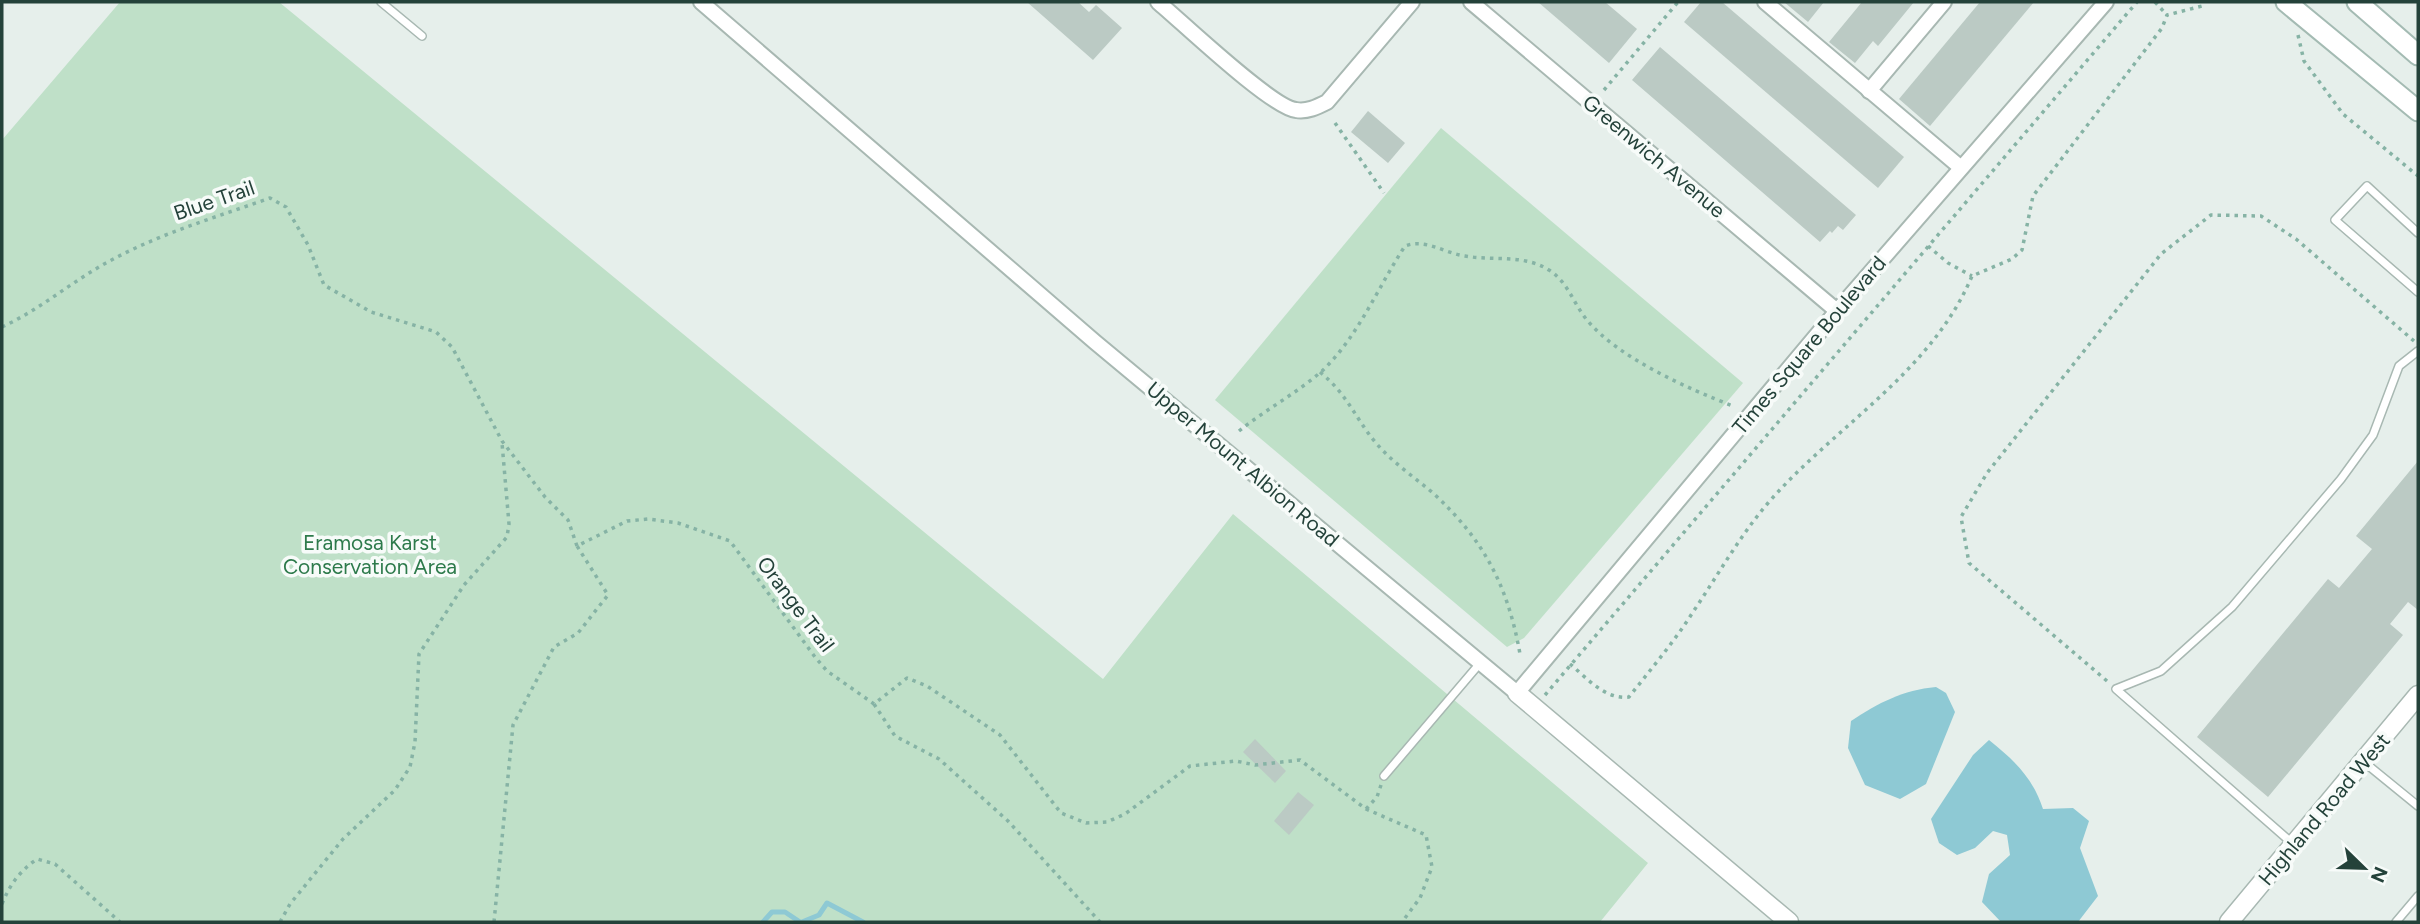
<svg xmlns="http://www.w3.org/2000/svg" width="2420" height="924" font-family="Figtree,sans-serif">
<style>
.green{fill:#bfe0c8}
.water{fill:#8ec9d4}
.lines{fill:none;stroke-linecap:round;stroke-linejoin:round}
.stream{stroke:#8ec9d4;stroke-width:5}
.building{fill:#bbcac4}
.service-casing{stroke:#a8b8b2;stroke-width:10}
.minor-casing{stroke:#a8b8b2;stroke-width:18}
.tertiary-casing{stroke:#a8b8b2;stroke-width:21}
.secondary-casing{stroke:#a4bbb3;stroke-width:23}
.path{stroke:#86b3a5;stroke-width:3.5;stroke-dasharray:3.5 5;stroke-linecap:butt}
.service{stroke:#fff;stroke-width:7}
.minor{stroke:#fff;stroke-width:14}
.tertiary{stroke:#fff;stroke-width:18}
.secondary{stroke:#fff;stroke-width:19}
.labels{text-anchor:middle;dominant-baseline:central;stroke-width:7;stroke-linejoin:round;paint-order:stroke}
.street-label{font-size:21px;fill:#24423a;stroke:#f7fbf9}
.park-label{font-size:21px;fill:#2d7a4b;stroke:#f7fbf9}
</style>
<rect width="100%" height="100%" fill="#e6efeb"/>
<g class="green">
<path d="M120,2H279L1103,679L1233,514L1648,863L1600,922H2V140Z"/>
<path d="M1441,128L1743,383L1524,638L1507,647L1215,400Z"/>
</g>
<g class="water">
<path d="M1936,687L1946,693L1955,712L1926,784L1900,799L1865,785L1848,748L1851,721C1878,703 1903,690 1936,687Z"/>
<path d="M1989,740C2014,760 2033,778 2043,809L2073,808L2089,821L2080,848L2098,896L2078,922H2001L1982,902L1989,874L2010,855L2007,835L1993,831L1975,848L1957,855L1939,843L1931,819L1973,755Z"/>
</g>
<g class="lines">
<g class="stream">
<path d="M763,922L772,912H785L800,922"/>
<path d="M802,922L819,915L827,903L863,922"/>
</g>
</g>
<g class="building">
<path d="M1027,2H1078L1089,12L1096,5L1122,28L1093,60Z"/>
<path d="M1538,2H1605L1637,29L1609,63Z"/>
<path d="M1701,2H1722L1904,157L1878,188L1684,22Z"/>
<path d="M1784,2H1824L1808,22Z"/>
<path d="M1862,2H1914L1878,46L1873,41L1855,63L1829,42Z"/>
<path d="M1980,2H2034L1930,126L1899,99Z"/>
<path d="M1660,47L1856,215L1843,230L1838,226L1832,233L1830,231L1820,242L1632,80Z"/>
<path d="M1368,111L1405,143L1388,163L1351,132Z"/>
<path d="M2418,461V610L2408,602L2390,624L2403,635L2268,797L2197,737L2328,579L2339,588L2372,549L2356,536Z"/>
<path d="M1255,739L1286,771L1275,783L1243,752Z"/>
<path d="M1298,792L1314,805L1289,835L1274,821Z"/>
</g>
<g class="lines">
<g class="service-casing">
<g id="service">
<path d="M381,2L422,36"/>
<path d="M2418,233L2367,186L2335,220L2418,292"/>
<path d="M2364,762L2418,806"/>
<path d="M1384,776L1481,662"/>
<path d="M2292,843L2116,689L2161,671L2232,607L2341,479L2373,435L2399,366L2418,351"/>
<path d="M2396,922L2418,896"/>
</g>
</g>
<g class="minor-casing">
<g id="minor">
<path d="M701,2L1095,342L1517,693L1837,311L2106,2"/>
<path d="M1158,2C1182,22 1272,108 1296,110C1307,112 1317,107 1327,102L1412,2"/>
<path d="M1471,2L1837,311"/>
<path d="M1765,2L1960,167"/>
<path d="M1869,91L1944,2"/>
</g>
</g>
<g class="tertiary-casing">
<g id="tertiary">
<path d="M1517,693L1789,922"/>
<path d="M2229,922L2418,695"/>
</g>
</g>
<g class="secondary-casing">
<g id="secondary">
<path d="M2286,2L2418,111"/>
<path d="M2357,2L2418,55"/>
</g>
</g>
<g class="path">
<path d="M2155,2L2167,15"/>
<path d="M2298,35L2304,61L2343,114L2418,176"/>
<path d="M1604,90L1678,2"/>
<path d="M1335,123L1384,193"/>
<path d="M1928,246L1948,263L1972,276"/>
<path d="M2,327C39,310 70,283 106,263C158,234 214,218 270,198L286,207L308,245L324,285L371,312L436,332L452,347L502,441L545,497L568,520L577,546"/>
<path d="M1320,372C1348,395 1355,418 1376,443C1392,462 1414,477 1433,493C1484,540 1508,586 1520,654"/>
<path d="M1239,431C1265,410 1297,393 1322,371C1358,337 1378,287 1405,246C1425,238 1444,253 1465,256C1493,261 1524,254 1549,270C1568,282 1573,303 1587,320C1618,358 1689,389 1733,406"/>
<path d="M1570,664C1587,678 1605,700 1629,697C1651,669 1674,642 1693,612C1718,575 1739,537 1768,503C1835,426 1931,373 1972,276L2012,259L2022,250L2033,196L2162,28L2167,15L2206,5"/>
<path d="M2107,681L1969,563L1961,517L1987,473L2161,254L2211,215L2261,216L2296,239L2414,341"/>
<path d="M1545,695L2137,2"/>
<path d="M874,704L895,736L939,759L1008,821L1100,922"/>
<path d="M1366,809L1377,797L1381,785"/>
<path d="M2,904C10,884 20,871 37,859L55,864L120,922"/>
<path d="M280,922L290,904L343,839L395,790L410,767L415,742L419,654L464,585L507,537L509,524L502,443"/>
<path d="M494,922L513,725L554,647L578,633L608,595L577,546L627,521L648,519L678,523L730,541L815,657L827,671L874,704L907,678L927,686L1000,735L1061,813L1086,823L1107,822L1125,814L1190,766L1236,761L1255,765L1300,760L1366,809L1426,835L1432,867L1420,898L1402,922"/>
</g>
<use href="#service" class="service"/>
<use href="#minor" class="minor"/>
<use href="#tertiary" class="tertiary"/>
<use href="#secondary" class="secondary"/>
</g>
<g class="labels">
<g class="street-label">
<text transform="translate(1654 156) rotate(40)">Greenwich Avenue</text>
<text transform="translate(214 200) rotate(-19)">Blue Trail</text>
<text transform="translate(1809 345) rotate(-50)">Times Square Boulevard</text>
<text transform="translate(1243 464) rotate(40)">Upper Mount Albion Road</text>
<text transform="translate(796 604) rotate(53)">Orange Trail</text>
<text transform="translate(2324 809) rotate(-50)">Highland Road West</text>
</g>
<g class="park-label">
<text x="370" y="542">Eramosa Karst<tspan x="370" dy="24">Conservation Area</tspan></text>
</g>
</g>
<rect width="2420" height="924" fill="none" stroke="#24423a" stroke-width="7"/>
<g transform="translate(2364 868) rotate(113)" stroke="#f7fbf9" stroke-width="5" paint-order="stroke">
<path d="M0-5L12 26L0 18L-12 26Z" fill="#24423a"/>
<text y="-10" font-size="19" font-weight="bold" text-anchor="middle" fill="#24423a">N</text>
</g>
</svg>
